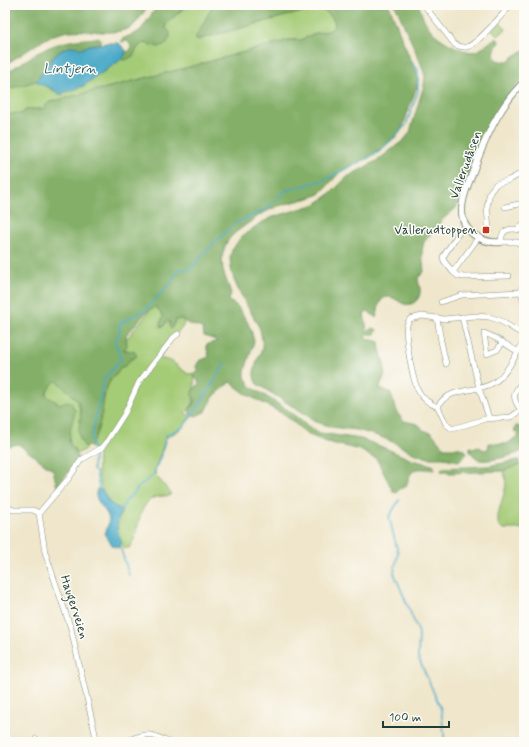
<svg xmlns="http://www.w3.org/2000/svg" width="529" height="747" font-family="Mynerve,sans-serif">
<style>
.green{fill:#a4cb76;stroke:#628455}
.forest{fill:#83af67;stroke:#51764e}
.water{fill:#48a9c7;stroke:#34737e}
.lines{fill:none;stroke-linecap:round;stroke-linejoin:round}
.stream{stroke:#48a9c7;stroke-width:1.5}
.minor-casing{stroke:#879280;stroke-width:6}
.tertiary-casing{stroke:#879280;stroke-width:8}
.minor{stroke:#fff;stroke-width:5}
.tertiary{stroke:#fff;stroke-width:6}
.poi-dot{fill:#c8321e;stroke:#fdfcf7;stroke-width:1.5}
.labels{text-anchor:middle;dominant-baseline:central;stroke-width:3;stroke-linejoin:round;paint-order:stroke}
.street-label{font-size:13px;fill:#1f3d34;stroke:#fdfcf7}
.poi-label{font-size:13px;fill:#1f3d34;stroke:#fdfcf7;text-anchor:end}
.water-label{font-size:14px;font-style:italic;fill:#2d6367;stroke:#fdfcf7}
</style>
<rect width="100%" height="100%" fill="#fdfcf7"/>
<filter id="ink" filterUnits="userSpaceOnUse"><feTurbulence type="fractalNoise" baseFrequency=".025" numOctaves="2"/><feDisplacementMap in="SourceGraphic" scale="8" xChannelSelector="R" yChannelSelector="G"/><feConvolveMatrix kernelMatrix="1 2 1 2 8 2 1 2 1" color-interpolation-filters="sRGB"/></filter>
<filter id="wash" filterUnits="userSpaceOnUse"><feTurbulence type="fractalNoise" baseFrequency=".012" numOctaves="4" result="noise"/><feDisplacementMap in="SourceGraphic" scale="16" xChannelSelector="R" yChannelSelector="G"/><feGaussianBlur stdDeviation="0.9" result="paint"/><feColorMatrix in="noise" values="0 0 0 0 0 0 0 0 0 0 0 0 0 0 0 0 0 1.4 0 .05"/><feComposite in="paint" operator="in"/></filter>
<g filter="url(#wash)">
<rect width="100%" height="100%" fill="#efe6cb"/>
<g class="green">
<path d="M187,5H213L196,40L312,9C323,9 330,12 335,23L333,28L329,31L316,33L301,40H289L189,67L50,102L42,109H31L26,110L21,114L5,115V90L36,81C40,85 46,85 50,88C54,91 57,93 61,95L63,92L83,86L122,59L123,60L133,56L138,47L144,43L159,47L167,31L166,26L167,23Z"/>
<path d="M500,22L506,29L498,36L492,30Z"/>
<path d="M156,307L181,317L184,323L182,328L172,338L159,358L171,361L188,374L195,373L193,404L185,413L192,417L179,430L166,438L155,469L156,476L171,493L169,496C165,496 157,496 153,498C135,508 141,533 129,548H124L119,541L115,527L122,511L121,509C118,507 112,506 110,503C98,490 97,470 98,453L90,447L108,384L121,368L129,361L124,342L151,309Z"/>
<path d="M59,379L77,401L81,413L86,446L85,450L76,454C67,446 71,437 69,426C67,419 64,411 61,404L47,400L41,396L50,380Z"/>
<path d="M524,463V529H504L499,526C493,510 513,488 503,471Z"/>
</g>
<g class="forest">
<path d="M5,5H149C144,11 140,19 134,25C117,39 85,27 64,32C41,37 26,54 5,64Z"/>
<path d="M158,5H187L167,23C165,27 166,30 170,32V37L166,44L159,47L144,43C134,47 136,59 123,60L122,59L126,52L130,51L131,46L129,43L127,41L122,42V39L138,32L143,27Z"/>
<path d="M213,5H389L408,54L416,70L418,77L417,86L401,131L396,137L369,158L348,167L341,171L320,194L309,198L278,206L261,214L236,232L229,239L225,246L222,257L223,271L231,293L229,301L237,306L247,321L251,330L254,341L245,371V377L251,387L288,410L305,424L320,433L361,439L385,448L412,460L432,465L434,466V470C421,469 413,465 408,480C407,484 407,486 404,488H400L396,493L393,491L376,458L372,457L360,450L327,442L314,437L305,432L285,415L246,394L230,382L214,396L206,411L196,416L190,414L189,410L195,401L191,393L199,383L197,379L193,377V374L199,371L196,366L199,361L209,357L206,345L217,341L216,340L204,336L203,329C196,324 189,327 182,319L176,320L171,329L169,326L170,324L169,321L166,322L164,326L161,327L160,324L163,316L156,307C145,309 134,328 126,335L127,346L124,349V350L134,351L137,356L130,360L125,366L121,367L116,375L111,378L106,390L104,392C105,402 98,437 91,445C89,446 87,447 85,447C72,432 85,417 79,404C76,397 63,387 57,381H55L47,391L46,395C50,399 55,400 59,404L67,401L71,402L75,411L70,431L69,443L75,450L78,459L57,487L53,470L18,444L5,447V115L16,113L21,114C30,106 31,110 42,109L50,102L189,67L289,40H301L316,33L329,31L333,28L335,23C330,12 323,9 312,9L196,40V37Z"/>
<path d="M395,5H419C421,14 425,23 431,30C438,39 465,55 476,51C483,49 488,43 494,39H498L499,42C491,55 492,63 509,61L513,57L524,50V78L506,97L480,143L456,208L442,220L424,242L422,250L424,272L418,278C418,283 421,288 420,293C419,301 412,306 404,304C398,302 392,294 384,298C377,302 379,312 376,318L368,311L364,314L367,331L373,328L376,329L377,331L375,334H368L366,337V339L377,341L379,342C379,352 385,361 385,371C385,376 382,380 380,386L381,389L390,392L398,414L404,421L418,424L423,430L432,433L444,448H460L466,451L467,454L459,461L444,458H428L413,453L393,442L378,436L357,430L332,427L317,422L257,384C249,372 259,360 262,348C263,341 261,335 260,329L238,289L234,280L231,268L230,258L232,250L241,237L259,224L273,217L316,204L331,193L347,177L378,160L405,139L410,132L424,85L425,76L420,61Z"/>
<path d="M99,38L101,39V43L90,45L81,49L72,47L63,49L51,59L45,70L36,81L5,90V73C15,68 24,61 34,55C54,42 76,39 99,38Z"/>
<path d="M524,418C524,425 526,445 523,450C519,455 487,462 480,460C476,458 473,455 470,452V447L474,448L479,447L484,450L488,449L489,443L507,444L519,435L518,432H515L514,428L516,426L523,427L524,425L521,420Z"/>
<path d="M518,460H519V465L503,471L449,473L443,472L441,471L442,468L488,466Z"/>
</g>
<g class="water">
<path d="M106,43H119L126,50L125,55L122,59L83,86L67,92H63V95C57,93 53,89 48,87C43,85 40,85 36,81C48,67 51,53 69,47C74,46 77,46 81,49L90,45Z"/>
<path d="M98,488L103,491L109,503L120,509L121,511C116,526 116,529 122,543L119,548L113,546L105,535C106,529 110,522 108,516C104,507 91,498 98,488Z"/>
</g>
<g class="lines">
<g class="stream">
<path d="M93,448L91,439L104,379L121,359L115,342L120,332L119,324L145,310L171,283L178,269L189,270L215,242L236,223L264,210L285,191L324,180L379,152L406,125L418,91V69L411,63"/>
<path d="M94,456L93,470L96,472L99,488"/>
<path d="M399,500L389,517L398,553L394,573L419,633L418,657L441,709L445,742"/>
<path d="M119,512L121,511L125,502L140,486L153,475L162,453L166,435L183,427L199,406L225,363"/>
<path d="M120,546L129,575"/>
<path d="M511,742L524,740"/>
</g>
</g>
</g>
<g filter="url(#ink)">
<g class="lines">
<g class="minor-casing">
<g id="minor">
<path d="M424,5L455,45C459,46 463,48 467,47C478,44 502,14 511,5"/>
<path d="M523,46L524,38"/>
<path d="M505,207L524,203"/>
<path d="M518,229L524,223"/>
<path d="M489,230L487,207L490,192L496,184L509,180L524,172"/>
<path d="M524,231C512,227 501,228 501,242H516L524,244"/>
<path d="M478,238L453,272L458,276L464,277L509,276"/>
<path d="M453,272L444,261L443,257L460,231"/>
<path d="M524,282L521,292L524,302"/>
<path d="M441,302L462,295L521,292"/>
<path d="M462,317L479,388L489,418"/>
<path d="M437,318L441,341L446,364"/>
<path d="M503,342L497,350L487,354L484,333C496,337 507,345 518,352"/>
<path d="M438,407C430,404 423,399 419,392C413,383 404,334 407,325C408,322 409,321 410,319L422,316L444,319L475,316L489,317L499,320L524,335"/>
<path d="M438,407C446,387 477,393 493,383C507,375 515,355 524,342"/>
<path d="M438,407L446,424L452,429L485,419L511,417L524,408"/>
<path d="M521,410C510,396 514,392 524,379"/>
<path d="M5,506L13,510H33L39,513L45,552L71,629L97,742"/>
<path d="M39,513L69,478L81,460L101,448L107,441L125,413L139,382L173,338L178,334"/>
<path d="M36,739L38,742"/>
<path d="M121,742C145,736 143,729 168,742"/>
</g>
</g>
<g class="tertiary-casing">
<path id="tertiary" d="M501,242C481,244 461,231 462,209C462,197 468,185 472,174C484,141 498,107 524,82"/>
</g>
<use href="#minor" class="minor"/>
<use href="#tertiary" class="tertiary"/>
</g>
</g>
<rect class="poi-dot" x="482" y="226" width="8" height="8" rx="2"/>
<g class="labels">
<g class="street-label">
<text transform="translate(466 165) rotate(-70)">Vallerudåsen</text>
<text transform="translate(74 607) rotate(72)">Haugerveien</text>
</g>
<g class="poi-label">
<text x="478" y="230">Vallerudtoppen</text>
</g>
<g class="water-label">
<text x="70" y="69">Lintjern</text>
</g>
</g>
<rect width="529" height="747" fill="none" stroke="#fdfcf7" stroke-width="20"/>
<path d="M383 721v6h66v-6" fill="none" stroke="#1f3d34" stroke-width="2"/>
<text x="389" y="721" font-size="12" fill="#1f3d34" stroke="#fdfcf7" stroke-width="3" paint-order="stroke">100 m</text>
</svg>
